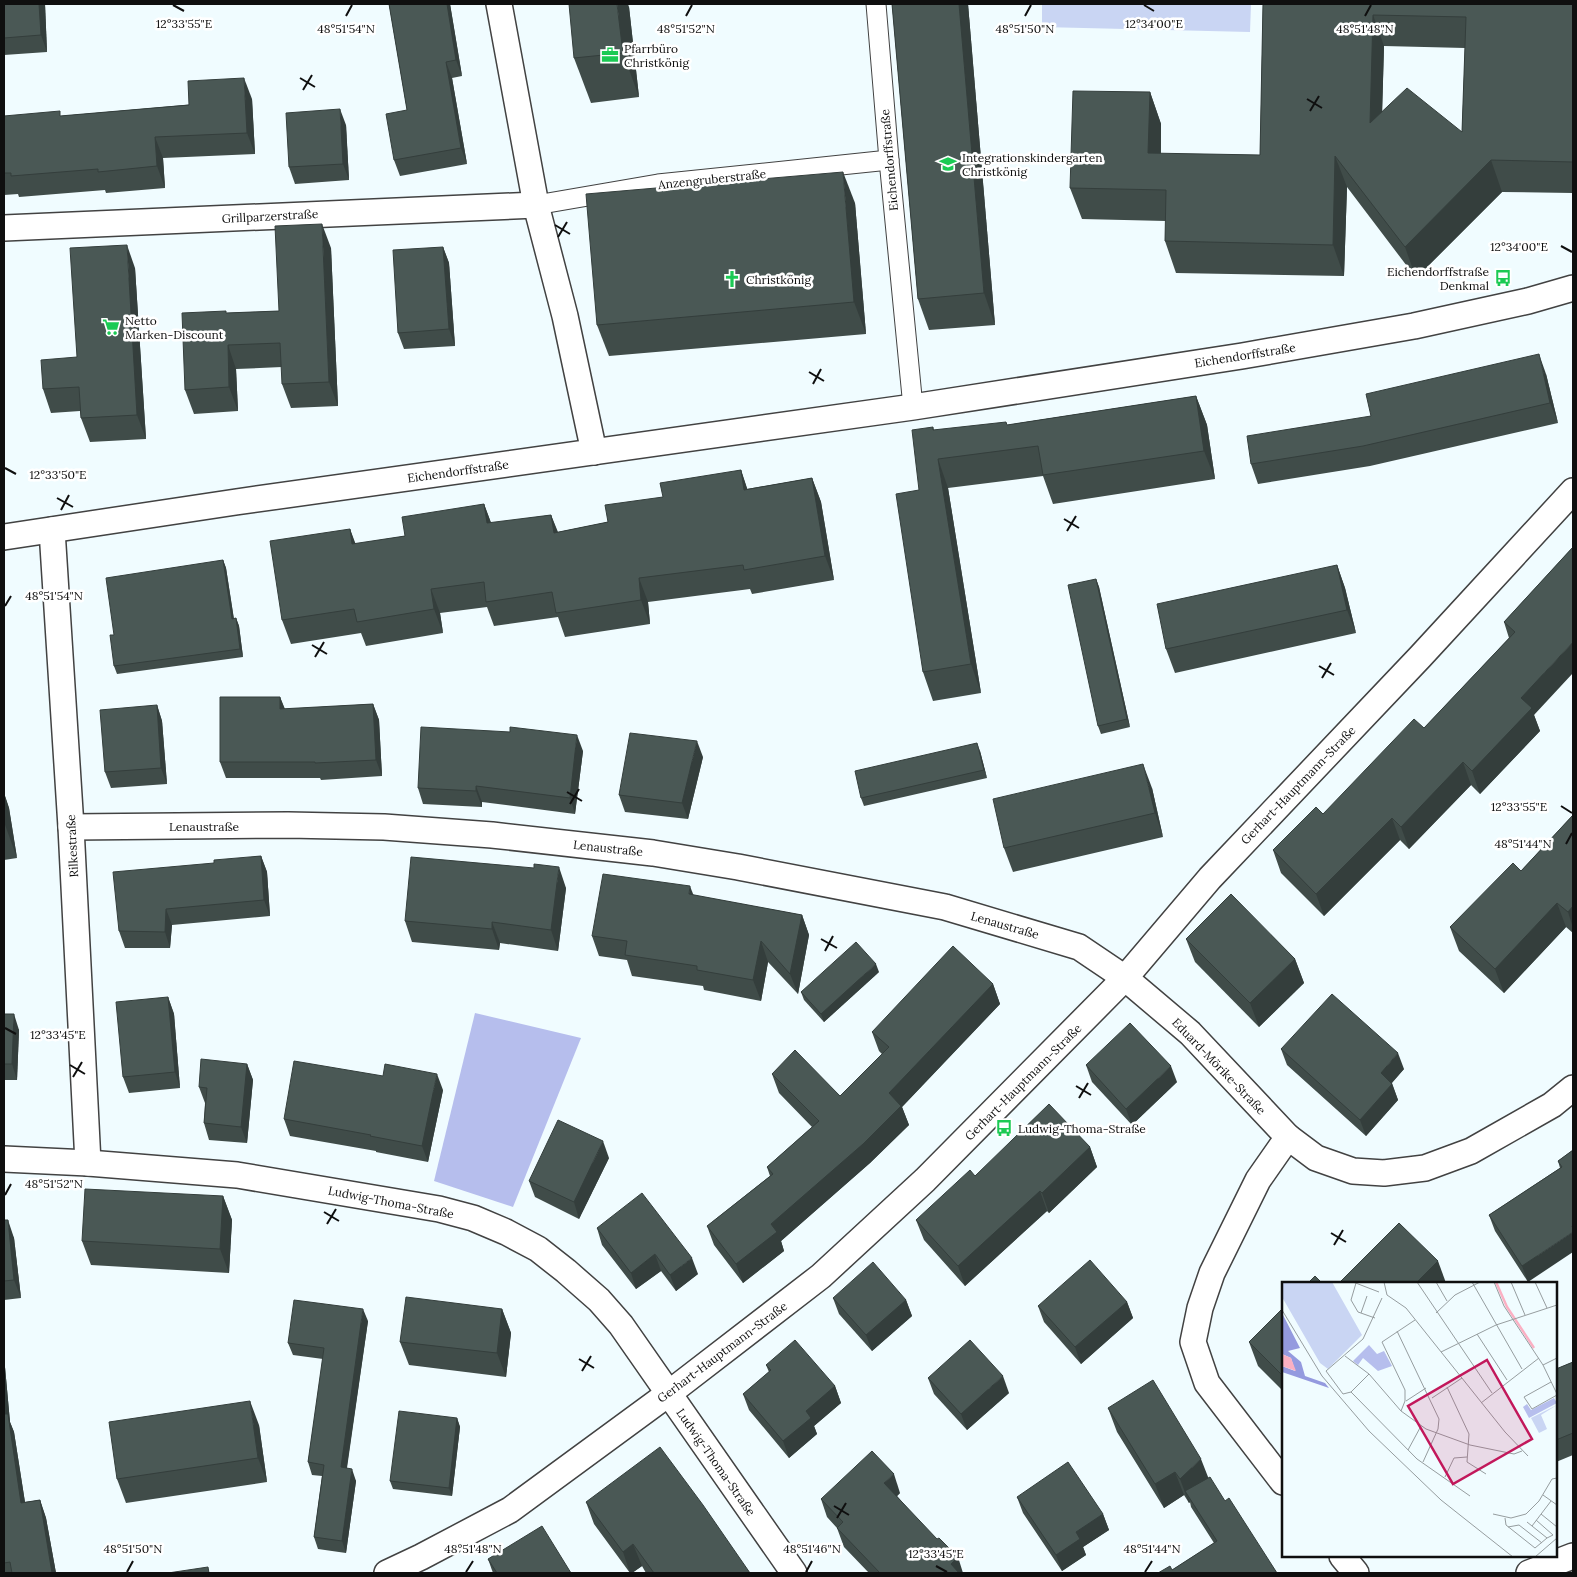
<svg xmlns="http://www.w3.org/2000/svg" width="1577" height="1577" font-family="Lora,serif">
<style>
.green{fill:#b6beed}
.pitch{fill:#c9d5f3}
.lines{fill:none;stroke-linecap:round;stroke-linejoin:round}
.pedestrian-casing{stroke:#424242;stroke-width:21}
.minor-casing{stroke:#424242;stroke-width:28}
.pedestrian{stroke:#fff;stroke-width:19}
.minor{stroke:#fff;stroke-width:25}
.wall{fill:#404c49;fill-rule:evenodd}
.shaded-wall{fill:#343e3c}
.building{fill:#4a5855;stroke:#343e3c;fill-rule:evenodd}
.ticks{fill:none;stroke:#0f0f0f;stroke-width:2}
.labels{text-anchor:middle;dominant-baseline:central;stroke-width:5;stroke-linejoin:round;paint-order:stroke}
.poi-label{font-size:12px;fill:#0f0f0f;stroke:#fff;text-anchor:start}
.street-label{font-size:12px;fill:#0f0f0f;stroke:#fff}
.inset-river{fill:none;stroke:#fbb0c3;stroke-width:2.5}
.inset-road{fill:none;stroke:#969d9f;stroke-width:1}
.view{fill:#c2185b;fill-opacity:0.15;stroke:#c2185b;stroke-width:2.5}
.inset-edge{fill:none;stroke:#0f0f0f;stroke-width:2.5}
.ticks-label{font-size:12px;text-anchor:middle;fill:#0f0f0f;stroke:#fff;stroke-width:5;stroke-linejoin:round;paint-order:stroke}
</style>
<rect width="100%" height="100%" fill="#f0fcff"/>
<path class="green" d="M475,1013L581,1038L513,1207L434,1181Z"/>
<path class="pitch" d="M1042,4H1251L1250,32L1042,27Z"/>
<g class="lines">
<g class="pedestrian-casing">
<g id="pedestrian">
<path d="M876,4L889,160L913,407"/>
<path d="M536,205L658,184L889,160"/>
</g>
</g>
<g class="minor-casing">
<g id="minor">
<path d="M499,4L536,205L565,316L594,452"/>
<path d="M4,228L536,205"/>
<path d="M52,530L71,827L88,1163"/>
<path d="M4,537L236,502L913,407L1242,356L1414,326L1528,301L1573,288"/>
<path d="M71,827L288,825L384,827L492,835L653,853L738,867L945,907L1079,947L1125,978L1190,1033L1288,1137L1316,1158L1353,1171L1384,1173L1425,1168L1471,1151L1552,1105L1573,1088"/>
<path d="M4,1159L88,1163L237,1175L439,1209L473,1218L506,1232L538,1249L566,1271L599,1300L621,1325L794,1573"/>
<path d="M1283,1482L1207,1383L1193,1342L1200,1308L1212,1273L1258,1180L1288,1137"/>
<path d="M1342,1556L1356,1573"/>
<path d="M387,1573L421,1557L510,1510L668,1394L821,1276L925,1180L1125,978L1210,878L1420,657L1573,491"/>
<path d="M1529,1573L1573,1556"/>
</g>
</g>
<use href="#pedestrian" class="pedestrian"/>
<use href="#minor" class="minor"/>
</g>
<g class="wall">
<path d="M4,4H45L47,52L4,55Z"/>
<path d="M389,4H450L462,76L452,78L467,164L400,176L394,160L407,110Z"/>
<path d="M892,4H968L995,325L929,330L918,299Z"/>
<path d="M1263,4H1573V193L1502,192L1416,278L1347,187L1344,276L1176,273L1165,241L1166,221L1082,219L1070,188L1150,92L1161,124V154L1260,155ZM1384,46L1465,48L1462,132L1382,111Z"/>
<path d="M629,7L639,97L591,103L574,58Z"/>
<path d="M252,99L255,154L163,158L165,188L106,193L105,190L19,197L18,194L4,195V116H61Z"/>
<path d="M346,125L349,180L295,184L289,167Z"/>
<path d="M855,203L866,334L609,356L597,325Z"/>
<path d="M443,247L449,263L455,346L404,349L398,333Z"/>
<path d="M331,248L338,406L291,408L282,384V367L236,369L238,411L194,414L185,390L227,313L279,311Z"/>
<path d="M135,268L146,439L90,442L81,418L80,411L51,413L43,389L77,357Z"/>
<path d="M1546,374L1558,423L1370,466L1258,484L1251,464L1371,416Z"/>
<path d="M1196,396L1207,425L1215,479L1053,504L1043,476L948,488L981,693L933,701L923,672L919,490L933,427L934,430L1007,425Z"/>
<path d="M741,470L747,489L812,478L821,502L834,580L752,594L750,589L648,602L650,624L565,637L558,617L494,626L487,607L440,613L443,633L366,646L361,633L291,644L282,620L350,529L355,544L405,536L484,504L491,523L551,515L558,532L608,522L663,497Z"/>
<path d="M1573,547L1534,715L1540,731L1480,794L1471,785L1409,849L1400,840L1324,916L1281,873L1273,850L1323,814L1424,728L1509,638L1504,622Z"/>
<path d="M223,560L226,568L234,619L236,618L239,626L243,657L117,674L114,666V635Z"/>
<path d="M1337,565L1345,588L1356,633L1175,673L1166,649Z"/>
<path d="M1096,579L1099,587L1130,727L1101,734L1098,726Z"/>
<path d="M280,697L285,709L373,704L379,720L382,776L321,780L320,778H226L220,762Z"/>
<path d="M157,705L162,721L167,784L111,788L105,772Z"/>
<path d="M510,732L583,751L575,814L482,802V807L423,804L418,788Z"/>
<path d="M980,751L987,778L864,806L861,798Z"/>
<path d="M703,757L688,819L625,812L619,795Z"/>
<path d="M1152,788L1163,837L1013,872L1004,848Z"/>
<path d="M4,793L9,808L17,858L4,860Z"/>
<path d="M1573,815V933L1566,927L1504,993L1459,951L1450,927L1521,871Z"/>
<path d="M261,856L267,872L270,916L172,925L170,948H125L119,931L214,863Z"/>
<path d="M534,868L566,888L558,951L500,943L499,950L412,942L405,921Z"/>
<path d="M693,895L802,915L809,935L798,994L768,962L761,1001L704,990L703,986L632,976L627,960L599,956L592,936Z"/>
<path d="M1186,939L1295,959L1304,983L1259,1027L1195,962Z"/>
<path d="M879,972L824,1022L804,1000L801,992Z"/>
<path d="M993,984L1000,1004L902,1107L909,1125L870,1163L781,1241L784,1251L743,1283L714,1245L707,1226L770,1176L767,1167L812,1127L779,1093L772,1074L840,1096L882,1054L879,1051L872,1032Z"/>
<path d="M168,997L174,1014L180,1088L129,1093L123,1077Z"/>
<path d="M4,1014L19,1030L17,1080H4Z"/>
<path d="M1281,1049L1404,1069L1392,1083L1398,1100L1366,1136L1287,1065Z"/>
<path d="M247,1064L253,1080L247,1143L209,1140L204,1123L205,1103L199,1087Z"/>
<path d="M1086,1065L1177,1082L1132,1125L1092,1082Z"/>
<path d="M443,1090L428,1162L376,1152V1151L290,1136L284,1119Z"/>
<path d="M1090,1147L1097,1167L1049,1213L1047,1211L965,1286L924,1240L916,1220L975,1176Z"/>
<path d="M1573,1150L1528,1282L1495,1231L1489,1215L1560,1168L1558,1161Z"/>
<path d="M609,1158L579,1219L535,1197L529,1181Z"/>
<path d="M223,1196L232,1220L229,1273L91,1265L82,1241Z"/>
<path d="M4,1220L14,1238L21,1298L4,1300Z"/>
<path d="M597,1228L698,1274L676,1291L661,1271L636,1289L602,1245Z"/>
<path d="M833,1298L906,1300L912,1316L872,1351L839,1314Z"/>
<path d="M1127,1302L1133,1318L1081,1364L1044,1322L1038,1306Z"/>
<path d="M1283,1308V1391L1258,1366L1249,1342Z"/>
<path d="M502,1309L511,1333L506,1377L409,1365L400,1342Z"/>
<path d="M368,1321L347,1468L356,1481L346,1553L318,1549L314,1537L322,1476L312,1475L308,1462L323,1359L293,1355L288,1343Z"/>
<path d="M4,1356L10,1422L14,1432L25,1502L40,1500L46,1518L56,1573H4Z"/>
<path d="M1573,1362V1455L1556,1462V1369Z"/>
<path d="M766,1365L835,1386L841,1403L814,1426L817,1434L789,1458L749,1410L743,1394L769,1372Z"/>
<path d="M928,1378L1009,1393L967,1430L934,1394Z"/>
<path d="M1108,1408L1208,1479L1277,1573L1172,1570L1214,1543L1191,1507L1190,1502L1189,1503L1184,1495L1164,1508L1117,1432Z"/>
<path d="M457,1418L460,1427L452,1496L393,1489L390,1481Z"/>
<path d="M259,1425L267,1482L126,1503L117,1479Z"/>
<path d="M900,1493L897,1496L963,1573H869L844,1547L837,1528L827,1517L821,1499Z"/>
<path d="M1017,1497L1103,1514L1109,1530L1083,1547L1086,1555L1062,1571L1023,1513Z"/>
<path d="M586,1502L750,1573H646L642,1566L632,1573H630L594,1524Z"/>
<path d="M488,1559L571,1573H493Z"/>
</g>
<g class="shaded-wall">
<path d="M39,4H45L47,52L41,35Z"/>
<path d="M447,4H450L462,76L456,60Z"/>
<path d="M617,4H628L629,7L639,97L623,53Z"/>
<path d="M959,4H968L995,325L984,293Z"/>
<path d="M1373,15L1384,46L1381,154L1370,123Z"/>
<path d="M446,62L452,78L467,164L461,148Z"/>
<path d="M244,78L252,99L255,154L247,133Z"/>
<path d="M1150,92L1161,124L1160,185L1148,153Z"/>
<path d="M340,109L346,125L349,180L343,164Z"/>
<path d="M155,137L163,158L165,188L157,166Z"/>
<path d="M1335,156L1347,187L1344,276L1333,245Z"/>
<path d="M1491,160L1502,192L1416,278L1405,247Z"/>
<path d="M843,172L855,203L866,334L854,302Z"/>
<path d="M322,224L331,248L338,406L329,382Z"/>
<path d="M127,245L135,268L146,439L137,415Z"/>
<path d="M443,247L449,263L455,346L449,329Z"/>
<path d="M228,345L236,369L238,411L229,387Z"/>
<path d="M1539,354L1546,374L1558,423L1550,403Z"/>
<path d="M1196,396L1207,425L1215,479L1204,451Z"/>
<path d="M938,459L948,488L981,693L971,664Z"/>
<path d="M741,470L749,494L744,490Z"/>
<path d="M812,478L821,502L834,580L825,556Z"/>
<path d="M484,504L493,528L487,523Z"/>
<path d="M551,515L560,539L554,533Z"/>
<path d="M350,529L359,553L352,544Z"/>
<path d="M223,560L226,568L235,627L232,619Z"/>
<path d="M1337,565L1345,588L1356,633L1347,610Z"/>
<path d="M639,578L648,602L650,624L641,600Z"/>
<path d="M1096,579L1099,587L1130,727L1127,719Z"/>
<path d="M431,589L440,613L443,633L434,609Z"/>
<path d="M236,618L239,626L243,657L240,649Z"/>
<path d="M1573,642V673L1534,715L1540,731L1480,794L1472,771L1521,698Z"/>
<path d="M280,697L286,713L280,709Z"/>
<path d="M373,704L379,720L382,776L376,760Z"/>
<path d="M157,705L162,721L167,784L161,768Z"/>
<path d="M577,735L583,751L575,814L570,798Z"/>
<path d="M697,741L703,757L688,819L682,803Z"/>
<path d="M977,743L980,751L987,778L984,770Z"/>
<path d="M1463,762L1471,785L1409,849L1401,827Z"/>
<path d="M1143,764L1152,788L1163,837L1155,813Z"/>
<path d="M476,786L482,802V807L476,791Z"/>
<path d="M4,793L9,808L17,858L4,822Z"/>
<path d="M1392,818L1400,840L1324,916L1316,894Z"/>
<path d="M261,856L267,872L270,916L264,900Z"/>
<path d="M559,867L566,888L558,951L551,930Z"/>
<path d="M690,886L698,907L689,894Z"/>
<path d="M1557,903L1566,927L1504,993L1495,969Z"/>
<path d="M1573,906V928L1568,912Z"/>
<path d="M166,909L172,925L170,948L165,932Z"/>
<path d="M802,915L809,935L798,994L790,974Z"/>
<path d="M492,922L500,943L499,950L492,929Z"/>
<path d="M761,941L768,962L761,1001L753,980Z"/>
<path d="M1295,959L1304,983L1259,1027L1250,1003Z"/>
<path d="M876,964L879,972L824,1022L821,1014Z"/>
<path d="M993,984L1000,1004L902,1107L909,1125L870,1163L781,1241L784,1251L743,1283L736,1264L889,1093Z"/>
<path d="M168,997L174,1014L180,1088L175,1072Z"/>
<path d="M14,1014L19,1030L17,1080L12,1064Z"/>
<path d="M1398,1053L1404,1069L1386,1089L1381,1073Z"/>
<path d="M247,1064L253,1080L247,1143L241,1127Z"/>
<path d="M1171,1066L1177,1082L1132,1125L1126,1109Z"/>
<path d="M437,1074L443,1090L428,1162L422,1146Z"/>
<path d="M1392,1084L1398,1100L1366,1136L1360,1120Z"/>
<path d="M603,1141L609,1158L579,1219L574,1202Z"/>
<path d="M1090,1147L1097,1167L1049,1213L1042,1193Z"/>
<path d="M1040,1191L1047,1211L965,1286L958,1266Z"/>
<path d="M223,1196L232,1220L229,1273L220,1249Z"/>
<path d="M8,1220L14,1238L21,1298L14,1280Z"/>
<path d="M1573,1232V1252L1528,1282L1522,1266Z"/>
<path d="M655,1254L661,1271L636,1289L631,1273Z"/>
<path d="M692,1258L698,1274L676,1291L670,1275Z"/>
<path d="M1438,1261L1446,1283H1416Z"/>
<path d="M906,1300L912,1316L872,1351L866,1335Z"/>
<path d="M1127,1302L1133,1318L1081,1364L1075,1347Z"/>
<path d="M363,1309L368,1321L345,1479L341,1467Z"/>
<path d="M502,1309L511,1333L506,1377L497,1353Z"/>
<path d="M4,1356L10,1422L14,1432L28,1522L21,1503L5,1414L4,1404Z"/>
<path d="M1003,1376L1009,1393L967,1430L961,1414Z"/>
<path d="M835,1386L841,1403L814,1426L817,1434L789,1458L783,1441L806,1411Z"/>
<path d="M250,1401L259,1425L267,1482L258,1458Z"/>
<path d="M457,1418L460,1427L452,1496L449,1488Z"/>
<path d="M1201,1459L1210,1482L1185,1491L1190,1502L1189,1503L1180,1479Z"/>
<path d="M352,1469L356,1481L346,1553L342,1541Z"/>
<path d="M1175,1472L1184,1495L1164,1508L1155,1484Z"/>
<path d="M894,1474L900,1493L891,1502L884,1483Z"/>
<path d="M40,1500L46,1518L56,1573H52Z"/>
<path d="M1103,1514L1109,1530L1083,1547L1086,1555L1062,1571L1056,1555L1076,1532Z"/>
<path d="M633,1544L642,1566L632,1573H630L623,1552Z"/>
<path d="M958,1557L963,1573H954L951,1564Z"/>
</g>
<g class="building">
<path d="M4,4H39L41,35L4,38Z"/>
<path d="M389,4H447L456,60L446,62L461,148L394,160L386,114L407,110Z"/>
<path d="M569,4H617L623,53L574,58Z"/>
<path d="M892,4H959L984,293L918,299Z"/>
<path d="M1263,4H1573V162L1491,160L1405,247L1335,156L1333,245L1165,241L1166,190L1070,188L1073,91L1150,92L1148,153L1260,155ZM1373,15L1466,17L1462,132L1407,88L1370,123Z"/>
<path d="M244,78L247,133L155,137L157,166L98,172V169L11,176V173H4V116L60,111V116L189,105L188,81Z"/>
<path d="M340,109L343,164L289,167L286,113Z"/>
<path d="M843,172L854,302L597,325L586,194Z"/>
<path d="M322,224L329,382L282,384L280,343L228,345L229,387L185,390L182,313L226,311V313L279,311L275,226Z"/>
<path d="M127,245L137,415L81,418L79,387L43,389L41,360L77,357L70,248Z"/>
<path d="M443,247L449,329L398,333L393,250Z"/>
<path d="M1539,354L1550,403L1363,446L1251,464L1247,436L1371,416L1366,394Z"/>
<path d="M1196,396L1204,451L1043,475L1038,446L938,459L971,664L923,672L896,494L919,490L912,430L933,427V430L1006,422L1007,425Z"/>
<path d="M741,470L744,490L812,478L825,556L744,570L743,565L639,578L641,600L556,613L552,592L486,602L484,582L431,589L434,609L357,622L354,609L282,620L270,541L350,529L352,544L405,536L402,517L484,504L487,523L551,515L554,533L608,522L605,505L663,497L660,483Z"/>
<path d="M1573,547V642L1521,698L1532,708L1472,771L1463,762L1401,827L1392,818L1316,894L1273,850L1316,807L1323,814L1414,719L1424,728L1515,632L1504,622Z"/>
<path d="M223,560L232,619L236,618L240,649L114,666L110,635H114L106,578Z"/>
<path d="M1337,565L1347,610L1166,649L1157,604Z"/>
<path d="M1096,579L1127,719L1098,726L1068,585Z"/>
<path d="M220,697H280V709L373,704L376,760L315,763V762H220Z"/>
<path d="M157,705L161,768L105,772L100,710Z"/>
<path d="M421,727L510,732V727L577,735L570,798L476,786V791L418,788Z"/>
<path d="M630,733L697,741L682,803L619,795Z"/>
<path d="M977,743L984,770L861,798L855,771Z"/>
<path d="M1143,764L1155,813L1004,848L993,799Z"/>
<path d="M1573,815V906L1568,912L1557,903L1495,969L1450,927L1513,863L1521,871Z"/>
<path d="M261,856L264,900L166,909L165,932L119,931L113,872L214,863V860Z"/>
<path d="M411,857L534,868V864L559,867L551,930L492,922V929L405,921Z"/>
<path d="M603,874L690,886L689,894L802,915L790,974L761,941L753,980L697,970V966L625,955L627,941L592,936Z"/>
<path d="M1231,894L1295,959L1250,1003L1186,939Z"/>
<path d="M856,942L876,964L821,1014L801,992Z"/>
<path d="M953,946L993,984L889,1093L901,1106L863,1144L771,1224L777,1232L736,1264L707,1226L773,1174L767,1167L819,1121L772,1074L795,1050L840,1096L889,1047L872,1032Z"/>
<path d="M1332,994L1398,1053L1381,1073L1392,1084L1360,1120L1281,1049Z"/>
<path d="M168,997L175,1072L123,1077L116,1002Z"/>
<path d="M4,1014H14L12,1064H4Z"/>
<path d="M1130,1023L1171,1066L1126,1109L1086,1065Z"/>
<path d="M201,1059L247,1064L241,1127L204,1123L207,1088L199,1087Z"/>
<path d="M294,1061L383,1076L385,1064L437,1074L422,1146L370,1136L371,1135L284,1119Z"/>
<path d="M1049,1104L1090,1147L1042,1193L1040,1191L958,1266L916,1220L970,1170L975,1176Z"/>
<path d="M558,1120L603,1141L574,1202L529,1181Z"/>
<path d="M1573,1150V1225L1572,1226L1573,1229V1232L1522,1266L1489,1215L1562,1167L1558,1161Z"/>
<path d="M85,1189L223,1196L220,1249L82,1241Z"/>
<path d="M642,1193L692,1258L670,1275L655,1254L631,1273L597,1228Z"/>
<path d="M4,1220H8L14,1280L4,1281Z"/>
<path d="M1399,1223L1438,1261L1416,1283H1339Z"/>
<path d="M1090,1260L1127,1302L1075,1347L1038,1306Z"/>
<path d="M873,1262L906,1300L866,1335L833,1298Z"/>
<path d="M1315,1276L1322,1283H1308Z"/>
<path d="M406,1297L502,1309L497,1353L400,1342Z"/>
<path d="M294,1300L363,1309L341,1467L352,1469L342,1541L314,1537L324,1465L308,1462L324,1348L288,1343Z"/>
<path d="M1283,1308V1376L1249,1342Z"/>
<path d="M795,1340L835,1386L806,1411L811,1418L783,1441L743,1394L771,1370L766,1365Z"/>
<path d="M970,1340L1003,1376L961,1414L928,1378Z"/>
<path d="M1573,1362V1433L1556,1440V1369Z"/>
<path d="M1153,1380L1201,1459L1180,1479L1175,1472L1155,1484L1108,1408Z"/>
<path d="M250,1401L258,1458L117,1479L109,1422Z"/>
<path d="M4,1404L5,1414H8L21,1503L40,1500L52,1573H12L10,1562L4,1563Z"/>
<path d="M399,1411L457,1418L449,1488L390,1481Z"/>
<path d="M660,1447L703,1505L750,1573H654L633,1544L623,1552L586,1502Z"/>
<path d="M872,1451L894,1474L884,1483L937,1539L939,1538L958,1557L951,1564L959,1573H880L837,1528L843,1522L821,1499Z"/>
<path d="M1068,1462L1103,1514L1076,1532L1080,1539L1056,1555L1017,1497Z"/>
<path d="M1210,1477L1225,1501L1229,1498L1277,1573H1158L1170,1566L1172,1570L1217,1541L1185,1491Z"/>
<path d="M542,1526L571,1573H497L488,1559Z"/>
<path d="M208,1567L209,1573H168Z"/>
</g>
<path class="ticks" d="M173,5L184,11M1144,5L1154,11M346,16L352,5M686,16L692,5M1025,16L1031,5M1365,16L1371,5M300,78L315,87M303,90L312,75M1307,99L1322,108M1310,111L1319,96M555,225L570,234M558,237L567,222M1561,246L1572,252M809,372L824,381M813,384L821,369M5,468L16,474M57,498L73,507M61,510L69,495M1064,519L1079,528M1067,531L1076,516M5,606L11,596M312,645L327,654M315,657L324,642M1319,666L1334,675M1322,678L1331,663M567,792L582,801M570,804L579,789M1561,806L1572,813M1566,844L1572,833M821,939L837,948M825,951L833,936M5,1028L16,1034M70,1065L85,1074M73,1077L82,1062M1076,1086L1091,1095M1079,1098L1088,1083M5,1195L11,1184M324,1212L339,1221M327,1224L336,1209M1331,1233L1346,1242M1334,1245L1343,1230M579,1359L594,1368M582,1371L591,1356M834,1506L849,1515M837,1518L846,1503M936,1566L947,1572M127,1572L133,1561M466,1572L473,1561M806,1572L812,1561M1145,1572L1152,1561"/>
<defs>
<g id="office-bare" transform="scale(1.35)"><path d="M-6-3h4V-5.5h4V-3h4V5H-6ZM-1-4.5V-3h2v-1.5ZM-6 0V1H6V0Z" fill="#1bca54" stroke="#fff" stroke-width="2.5" paint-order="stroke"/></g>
<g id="school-bare" transform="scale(1.35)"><path d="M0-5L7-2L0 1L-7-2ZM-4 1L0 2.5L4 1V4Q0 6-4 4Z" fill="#1bca54" stroke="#fff" stroke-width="2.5" paint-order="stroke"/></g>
<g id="bus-bare" transform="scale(1.35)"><path d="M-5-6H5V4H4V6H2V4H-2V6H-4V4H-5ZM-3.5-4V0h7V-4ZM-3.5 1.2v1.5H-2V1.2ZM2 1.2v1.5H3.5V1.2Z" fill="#1bca54" stroke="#fff" stroke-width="2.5" paint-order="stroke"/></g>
<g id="church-bare" transform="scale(1.35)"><path d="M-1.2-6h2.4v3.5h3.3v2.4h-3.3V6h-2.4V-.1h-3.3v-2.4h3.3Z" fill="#1bca54" stroke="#fff" stroke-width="2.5" paint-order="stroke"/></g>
<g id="supermarket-bare" transform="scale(1.35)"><path d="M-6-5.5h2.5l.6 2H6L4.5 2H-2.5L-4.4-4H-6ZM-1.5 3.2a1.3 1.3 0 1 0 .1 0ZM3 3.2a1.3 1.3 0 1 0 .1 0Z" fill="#1bca54" stroke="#fff" stroke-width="2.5" paint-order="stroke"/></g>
</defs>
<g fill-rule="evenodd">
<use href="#office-bare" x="610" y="55"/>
<use href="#school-bare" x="948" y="164"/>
<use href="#bus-bare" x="1503" y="278"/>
<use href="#church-bare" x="732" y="279"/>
<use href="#supermarket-bare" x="111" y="327"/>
<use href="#bus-bare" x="1004" y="1128"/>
</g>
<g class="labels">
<g class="poi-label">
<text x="624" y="48">Pfarrbüro<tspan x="624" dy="14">Christkönig</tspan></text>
<text x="962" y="157">Integrationskindergarten<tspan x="962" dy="14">Christkönig</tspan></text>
<text x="1489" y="271" text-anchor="end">Eichendorffstraße<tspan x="1489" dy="14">Denkmal</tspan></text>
<text x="746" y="279">Christkönig</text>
<text x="125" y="320">Netto<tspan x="125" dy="14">Marken-Discount</tspan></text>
<text x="1018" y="1128">Ludwig-Thoma-Straße</text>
</g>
<g class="street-label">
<text transform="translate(889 160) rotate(-95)">Eichendorffstraße</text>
<text transform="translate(712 179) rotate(-6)">Anzengruberstraße</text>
<text transform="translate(270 216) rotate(-3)">Grillparzerstraße</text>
<text transform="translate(1245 355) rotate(-9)">Eichendorffstraße</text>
<text transform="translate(458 471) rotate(-8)">Eichendorffstraße</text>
<text transform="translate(1298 785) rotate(-46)">Gerhart-Hauptmann-Straße</text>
<text x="204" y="826">Lenaustraße</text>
<text transform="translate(72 846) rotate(-93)">Rilkestraße</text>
<text transform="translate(608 848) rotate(6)">Lenaustraße</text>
<text transform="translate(1005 925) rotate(16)">Lenaustraße</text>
<text transform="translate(1219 1066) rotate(46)">Eduard-Mörike-Straße</text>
<text transform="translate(1023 1082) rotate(-45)">Gerhart-Hauptmann-Straße</text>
<text transform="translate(391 1202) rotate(11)">Ludwig-Thoma-Straße</text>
<text transform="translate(722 1352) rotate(-37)">Gerhart-Hauptmann-Straße</text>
<text transform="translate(716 1462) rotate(55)">Ludwig-Thoma-Straße</text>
</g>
</g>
<g transform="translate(1282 1282)">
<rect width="275" height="275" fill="#f0fcff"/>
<path d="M87,63L95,72L102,69L110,84L96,89L81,76L76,83L71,79ZM272,116L275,121L247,136L241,125L245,122L249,128Z" fill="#b6beed"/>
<path d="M0,31L18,66L6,69L19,80L23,94L43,101L47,106L0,90V84L13,89L9,76L0,72Z" fill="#949adf"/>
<path d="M3,0H50L80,53L46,87L38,81L0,15V2ZM275,123L259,133L265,147L257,151L249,136Z" fill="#c9d5f3"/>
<path d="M0,72L9,76L14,89L0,84Z" fill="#fbb0c3"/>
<path class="inset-river" d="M214,0L225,25L252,66"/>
<path class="inset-road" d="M71,0L97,10M102,0L105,13L124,26L223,150L246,174M135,0L210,111M154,0L165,19M190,0L240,87M212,0L222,24L261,83L275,112M229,0L243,33M253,0L265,26M74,1L69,18L76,30L93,36M0,28L40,94L87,149L159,218L231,275M79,31L85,14M154,31L173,13L198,0M115,49L157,137L156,147L141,180M195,52L225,98M159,70L214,43L275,23M63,74L87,92L119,129L144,147L188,163L232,172L240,169M261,83L275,76M87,92L69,110L71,112L135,177L188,214M269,100L242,115L250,127L275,113M165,105L187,152L185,180L204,192M69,110L61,112L44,89L81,57L100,16M150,116L180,96M124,119L144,106M199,121L257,76M119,129L123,119V108L100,60L133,38M126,168L139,144M163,195L172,176L185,175M261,213L275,223M211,232L229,236L244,232L257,219L270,197L275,196M259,232L275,245M223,236L224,243L253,266L265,256M245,240L265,256L271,253L254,238M250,244L269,219M226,245L237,243L260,261M253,275L275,256"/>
<path class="view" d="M205,78L250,157L171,202L126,124Z"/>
<rect width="275" height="275" class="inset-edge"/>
</g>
<g class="ticks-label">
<text x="184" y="28">12°33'55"E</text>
<text x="1154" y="28">12°34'00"E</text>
<text x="346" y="33">48°51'54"N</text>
<text x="686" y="33">48°51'52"N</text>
<text x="1025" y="33">48°51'50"N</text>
<text x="1365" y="33">48°51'48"N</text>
<text x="1519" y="251">12°34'00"E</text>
<text x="58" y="479">12°33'50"E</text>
<text x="54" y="600">48°51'54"N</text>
<text x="1519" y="811">12°33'55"E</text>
<text x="1523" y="848">48°51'44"N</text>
<text x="58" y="1039">12°33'45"E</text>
<text x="54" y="1188">48°51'52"N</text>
<text x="133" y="1553">48°51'50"N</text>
<text x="473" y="1553">48°51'48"N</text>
<text x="812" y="1553">48°51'46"N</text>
<text x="1152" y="1553">48°51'44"N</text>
<text x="936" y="1558">12°33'45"E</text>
</g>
<rect width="1577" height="1577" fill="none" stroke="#0f0f0f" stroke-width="10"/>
</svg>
